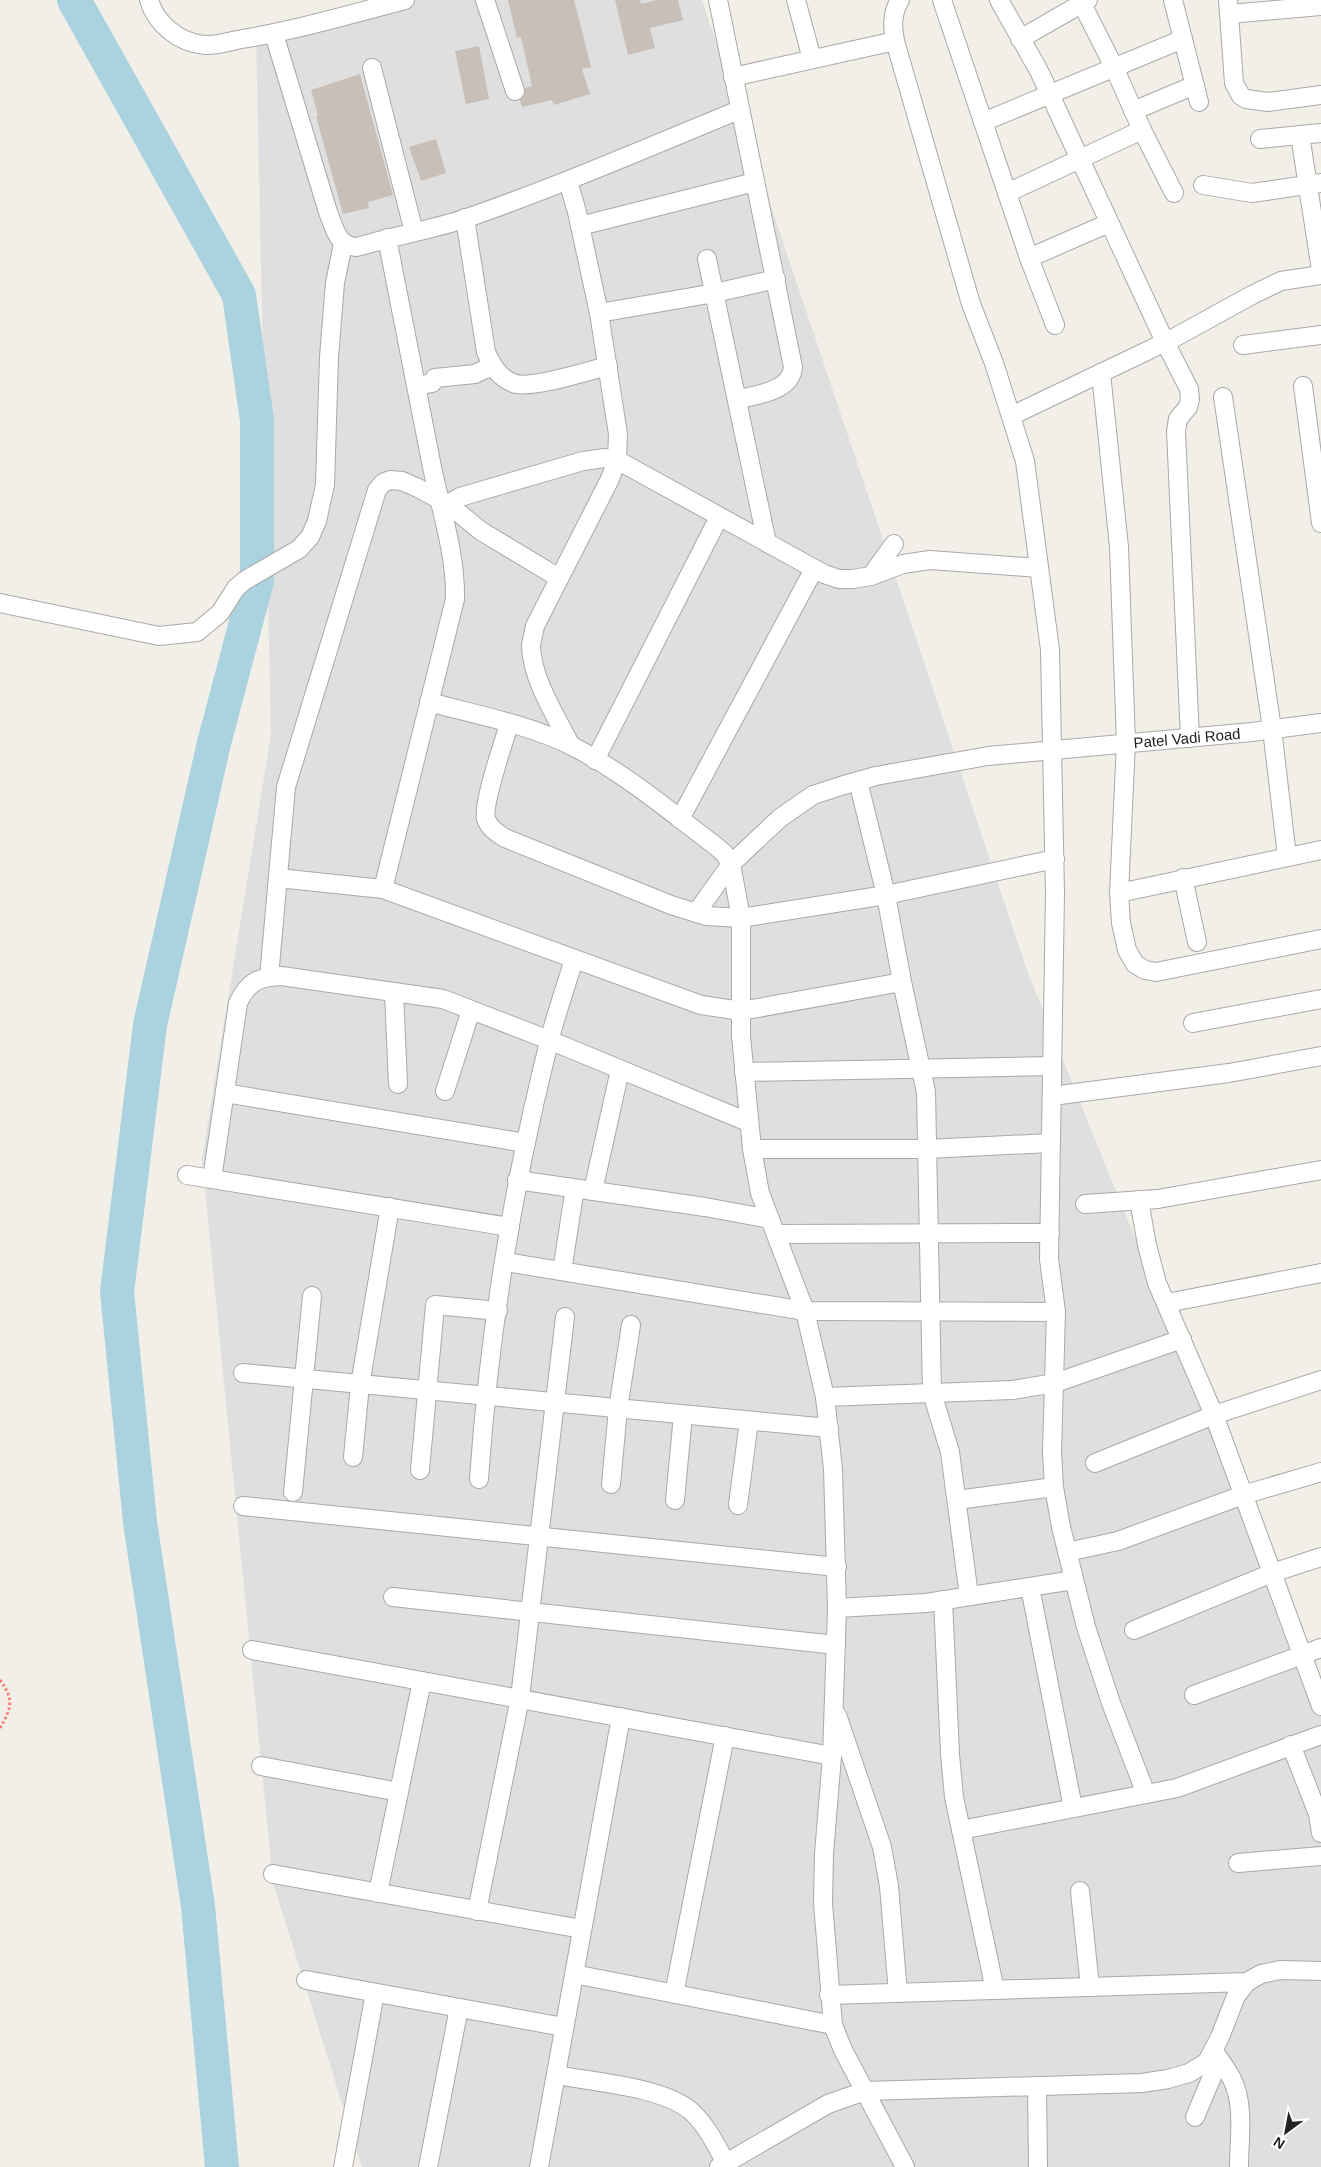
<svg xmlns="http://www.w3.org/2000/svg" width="1321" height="2167" font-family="Arial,sans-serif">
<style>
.residential{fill:#e0dfdf}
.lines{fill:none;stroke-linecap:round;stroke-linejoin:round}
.river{stroke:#aad3df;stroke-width:34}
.building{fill:#c7bfb8}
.minor-casing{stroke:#a9a9a9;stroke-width:20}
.path{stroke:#fa8072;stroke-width:3;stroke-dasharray:2.5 2.5;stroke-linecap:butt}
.minor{stroke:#fff;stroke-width:18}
.labels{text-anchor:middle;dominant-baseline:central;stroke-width:4.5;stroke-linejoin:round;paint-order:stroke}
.street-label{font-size:15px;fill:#222;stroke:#fff}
</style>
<rect width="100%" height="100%" fill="#f2efe9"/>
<path class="residential" d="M384,0H702L1029,976L1321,1697V2167H362L273,1883L202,1159L271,734L256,37Z"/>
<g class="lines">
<path class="river" d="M74,0L239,295L257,420V581L214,743L150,1025L117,1292L140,1522L198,1906L222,2167"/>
</g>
<g class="building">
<path d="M508,0H574L591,67L582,69L590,94L554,105L552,100L522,107L520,100L525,94V88L532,86L521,37L517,38Z"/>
<path d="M615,0H640L641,4L656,0H678L683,20L650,28L655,48L628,55Z"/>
<path d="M479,46L489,99L466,104L455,51Z"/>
<path d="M360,74L393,195L368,202L369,208L343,214L316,116H318L311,90Z"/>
<path d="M436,139L446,173L421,181L409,147Z"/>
</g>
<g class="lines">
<g class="minor-casing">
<g id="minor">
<path d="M149,0C156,24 179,43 205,45C216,46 231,41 242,39C297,30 351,14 405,0"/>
<path d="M485,0L515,91"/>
<path d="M718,0L793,367C791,392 757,394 737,400"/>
<path d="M796,0L812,59"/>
<path d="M900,0C892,13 892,26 895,41L971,304L994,363L1025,461L1050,650L1055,893L1049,1259L1056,1312L1052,1452L1054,1487L1061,1527L1086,1627L1111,1703L1146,1794"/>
<path d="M942,0L1029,258L1055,325"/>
<path d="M999,0L1039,71L1165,342L1189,389L1190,399L1188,407L1178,419L1176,431L1190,738"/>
<path d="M1080,0L1114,67L1142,130L1174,193"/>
<path d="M1173,0L1199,102"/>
<path d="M1228,0L1234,83L1241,96L1246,99L1268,102L1321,95"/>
<path d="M1229,14L1321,6"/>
<path d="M274,34L328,212C335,229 337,246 357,247C393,236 431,230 467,218C559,186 649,147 739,110"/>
<path d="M1020,39L1088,0"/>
<path d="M372,68L414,232"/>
<path d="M733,77L895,41"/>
<path d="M1133,111L1195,85"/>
<path d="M983,122L1183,39"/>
<path d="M1300,135L1321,270"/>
<path d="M1260,139L1321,133"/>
<path d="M568,181L577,212L599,313L618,434L617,460L610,479L535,626C534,632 532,639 531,645C531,678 557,718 571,746"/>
<path d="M1203,185L1252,193L1321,183"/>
<path d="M1007,193L1142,130"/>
<path d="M465,218L486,352C492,365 498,377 513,383C529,390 588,371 608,366"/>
<path d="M580,226L755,182"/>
<path d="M1029,258L1109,223"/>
<path d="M707,259L767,543"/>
<path d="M599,313L715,293L776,279"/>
<path d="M1243,345L1321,335"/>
<path d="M1101,373L1119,547L1126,743L1119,893L1121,923L1127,950L1135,964L1145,970L1156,972L1321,939"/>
<path d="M416,386L432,383L435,378L475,374L485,369L494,368"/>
<path d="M1303,386L1321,523"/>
<path d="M1223,397L1272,729L1287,856"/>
<path d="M1011,416L1172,339L1252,295L1281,281L1321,275"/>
<path d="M448,504L460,497L583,461L605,458L617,460L824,574L839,579H853L871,576L903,564L930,560L1039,568"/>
<path d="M871,576L894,544"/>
<path d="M0,603L159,636L197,632L220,613L236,588L244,581L299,549L310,537L317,521L325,485L329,357L335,283L343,244"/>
<path d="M429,702C476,715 528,724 572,746C623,772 668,810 713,844L724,853L731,864L741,918V1036L752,1149L760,1193L805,1311L825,1397L833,1469L837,1608L832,1756L824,1854L823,1903L833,2025L843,2050L905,2167"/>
<path d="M509,724C504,742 482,804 486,819C489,828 497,833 505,838L671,905L706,916L741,918L886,895L1055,859"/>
<path d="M595,760L719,517"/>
<path d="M858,781L886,895L902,982L926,1092L932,1393L950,1452L969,1596"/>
<path d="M680,819L814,569"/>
<path d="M278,878L383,889L701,1005L741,1011L902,982"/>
<path d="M1183,878L1197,942"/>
<path d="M383,889L455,599C456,554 441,511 432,467C417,391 402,315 387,238"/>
<path d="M1119,893L1321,850"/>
<path d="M696,913L731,864L780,818L813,795L844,785L876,776L988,756L1252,732L1321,723"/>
<path d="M269,977L286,787L377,490L383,483L390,480L402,481L418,488L448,504L481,531L559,578"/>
<path d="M394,992L398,1084"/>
<path d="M1193,1023L1321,999"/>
<path d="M744,1072L1052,1066"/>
<path d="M445,1091L471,1010"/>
<path d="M225,1093L526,1143"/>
<path d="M1052,1096L1229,1073L1321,1056"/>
<path d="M752,1149H926L1051,1143"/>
<path d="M187,1175L510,1227"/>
<path d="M212,1179L238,1003C248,982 258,977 281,976L443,999L549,1040L748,1122"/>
<path d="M517,1180L705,1207L770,1219"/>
<path d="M593,1191L620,1070"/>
<path d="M1139,1200L1147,1245L1157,1283L1214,1415L1321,1706"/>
<path d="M1085,1204L1158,1199L1321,1170"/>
<path d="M777,1234L1050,1233"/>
<path d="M505,1262L805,1311L1056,1312"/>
<path d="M562,1271L574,1194L577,1189"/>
<path d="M1167,1303L1321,1273"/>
<path d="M243,1373L829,1428"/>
<path d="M825,1397L1012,1390L1055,1383L1182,1339"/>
<path d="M353,1457L360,1385L390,1207"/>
<path d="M1095,1463L1214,1415L1321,1380"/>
<path d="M420,1470L435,1305L498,1311"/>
<path d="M479,1479C489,1332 513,1185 549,1042C556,1014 566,986 574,959"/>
<path d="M611,1484L618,1409L631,1325"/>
<path d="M293,1492L312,1296"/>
<path d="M675,1500L683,1415"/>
<path d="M957,1500L1054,1487"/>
<path d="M738,1505L749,1421"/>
<path d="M243,1506L837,1567"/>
<path d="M1067,1552L1118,1541L1243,1495L1321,1472"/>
<path d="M1030,1587L1073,1808"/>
<path d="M393,1597L836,1645"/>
<path d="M943,1600L950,1754L954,1797L995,1990"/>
<path d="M837,1608L926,1603L1074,1580"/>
<path d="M1134,1630L1272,1573L1321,1557"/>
<path d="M252,1650L832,1756"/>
<path d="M1194,1695L1321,1648"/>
<path d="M837,1715L882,1847L889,1886L898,1993"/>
<path d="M1291,1745L1318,1814L1321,1833"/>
<path d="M261,1766L399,1792"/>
<path d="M961,1830L1177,1788L1321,1735"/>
<path d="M1238,1863L1321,1856"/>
<path d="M273,1874L582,1929"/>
<path d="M1080,1891L1090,1987"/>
<path d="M378,1893L422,1681"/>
<path d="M477,1911L520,1698L565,1317"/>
<path d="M574,1974L833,2025"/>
<path d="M306,1980L564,2027"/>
<path d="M674,1994L725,1736"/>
<path d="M829,1995L1247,1982"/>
<path d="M1213,2050C1219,2059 1227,2069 1232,2079C1245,2105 1239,2139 1239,2167"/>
<path d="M556,2075C593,2082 665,2087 692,2112C708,2127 718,2149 728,2167"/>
<path d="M1037,2086L1038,2167"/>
<path d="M1195,2117L1219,2060"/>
<path d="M343,2167L375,1993"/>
<path d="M428,2167L459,2008"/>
<path d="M539,2167L621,1717"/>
<path d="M719,2167L828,2104L865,2091L1142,2083L1168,2079L1189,2073L1207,2062L1220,2037L1236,1996L1247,1982L1261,1974L1280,1970L1321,1971"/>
</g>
</g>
<path class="path" d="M0,1680C14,1699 12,1708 0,1728"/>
<use href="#minor" class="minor"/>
</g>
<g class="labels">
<g class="street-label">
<text transform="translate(1187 738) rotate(-5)">Patel Vadi Road</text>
</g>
</g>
<g transform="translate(1286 2132) rotate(212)" stroke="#ffffff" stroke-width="4" paint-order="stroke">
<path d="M0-4L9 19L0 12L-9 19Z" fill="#222222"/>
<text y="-8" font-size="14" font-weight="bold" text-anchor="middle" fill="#222222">N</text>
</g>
</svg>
